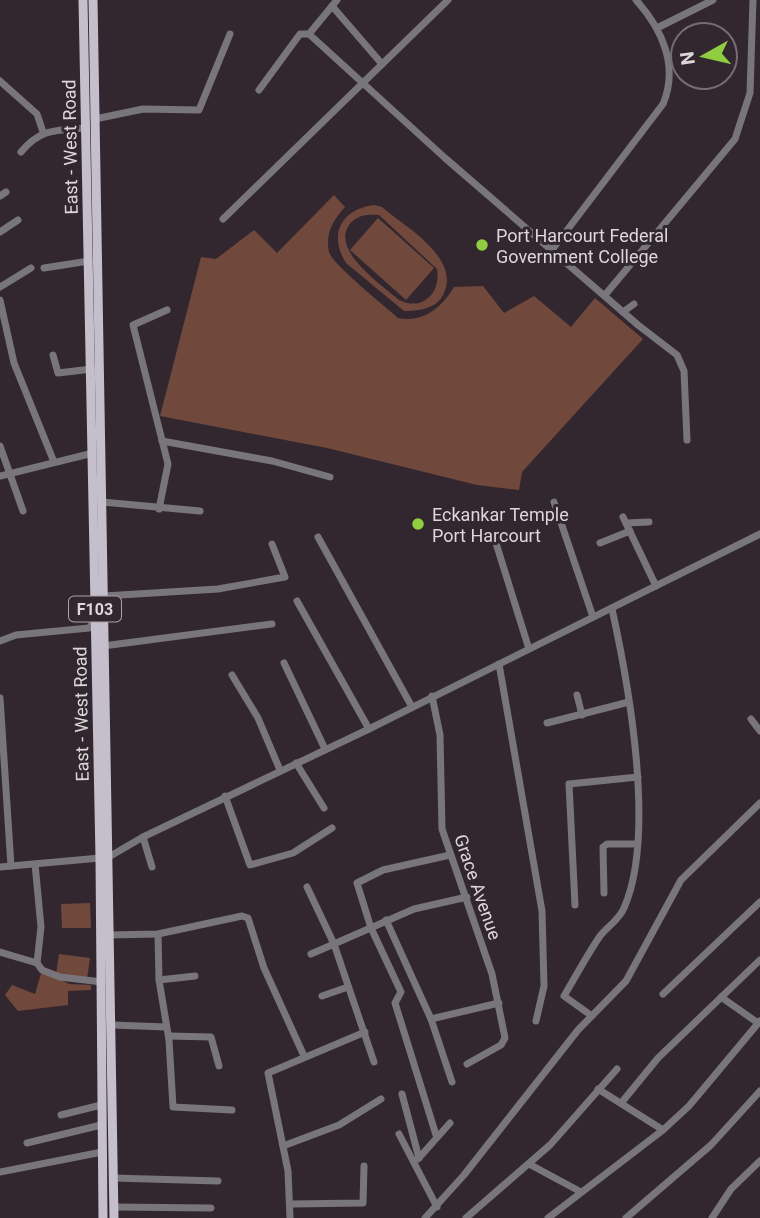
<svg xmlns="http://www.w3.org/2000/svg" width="760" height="1218" font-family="Roboto,sans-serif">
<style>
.green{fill:#70493c;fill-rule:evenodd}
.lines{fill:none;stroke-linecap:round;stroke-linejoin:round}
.minor{stroke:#78757b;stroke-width:7}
.major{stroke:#c5bfcb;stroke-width:9}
.poi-dot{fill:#91cd40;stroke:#32272f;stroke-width:2.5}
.labels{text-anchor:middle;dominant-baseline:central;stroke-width:6;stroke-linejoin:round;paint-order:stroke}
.shield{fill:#32272f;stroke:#aaa2a7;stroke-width:2}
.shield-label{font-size:16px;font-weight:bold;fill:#ddd6da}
.street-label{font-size:18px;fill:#ddd6da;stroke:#32272f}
.poi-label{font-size:18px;fill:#ddd6da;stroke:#32272f;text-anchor:start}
</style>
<rect width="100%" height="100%" fill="#32272f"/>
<g class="green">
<path d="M334,195L345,207C333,220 325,234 329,252C332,264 386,307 398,318C424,323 442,307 454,287L483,286L504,313L534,296L571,327L595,298L643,339L522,472L519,490L477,485L327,448L160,416L201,257L216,259L254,230L277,253Z"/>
<path d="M374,205L382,207C405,227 462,258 443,295C436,309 418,311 404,311L346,263C328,235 341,209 374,205ZM379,215L437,269C441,292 423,312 399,300C382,285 331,251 349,225C356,215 368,214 379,215Z"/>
<path d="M378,218L434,268L406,300L350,250Z"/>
<path d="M90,903L91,928H62L61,904Z"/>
<path d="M59,954L90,958L87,979L56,975Z"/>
<path d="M42,970L69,984L91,985V990L68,991V1005L18,1011L5,995L12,985L35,994Z"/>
</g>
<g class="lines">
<g class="minor">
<path d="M332,6L382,64"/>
<path d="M657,28L713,0"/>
<path d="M309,34L337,0"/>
<path d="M0,81L37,114L43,132"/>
<path d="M259,90L300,34H309L445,158L638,325L677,355L684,371L687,440"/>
<path d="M95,119L143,109L199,110L230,34"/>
<path d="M21,152C41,128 55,131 85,128"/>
<path d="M0,196L6,192"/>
<path d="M223,219L448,0"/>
<path d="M0,232L18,220"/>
<path d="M552,250L663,104C679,66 662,29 636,0"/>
<path d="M44,268L89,261"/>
<path d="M0,287L31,268"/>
<path d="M605,295L735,139L750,93L753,0"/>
<path d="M0,300L14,363L54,462"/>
<path d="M623,312L634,304"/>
<path d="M53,355L58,373L92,369"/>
<path d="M162,441L272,461L330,477"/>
<path d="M0,446L23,511"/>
<path d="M0,476L93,453"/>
<path d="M102,502L200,511"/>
<path d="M554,502L593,617"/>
<path d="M159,509L168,464L133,325L167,310"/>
<path d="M623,517L656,586"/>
<path d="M626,523L649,522"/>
<path d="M318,537L412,707"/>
<path d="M495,540L529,649"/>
<path d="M600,543L630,531"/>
<path d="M104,596L218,589L285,577L272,544"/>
<path d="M297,601L369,729"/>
<path d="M0,641L16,635L89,628L95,620"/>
<path d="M103,646L272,624"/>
<path d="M284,663L325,749"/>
<path d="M499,664L542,911L544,986L536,1021"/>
<path d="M232,675L258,718L280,770"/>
<path d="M577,695L582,715"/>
<path d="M432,696L440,735L442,829L492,974L505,1038L501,1045L467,1064"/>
<path d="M0,698L11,866"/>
<path d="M751,719L760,731"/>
<path d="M547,723L629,702"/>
<path d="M296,763L324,808"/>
<path d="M225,796L250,865L293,853L332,828"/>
<path d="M143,837L152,867"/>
<path d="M107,858L143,837L369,729L760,534"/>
<path d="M35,864L41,927L37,963"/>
<path d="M0,867L100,858"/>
<path d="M307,887L334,944L374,1062"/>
<path d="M604,893L603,847L607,844H637"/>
<path d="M575,905L569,784L638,777"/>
<path d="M386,920L431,1019L452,1082"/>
<path d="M158,934L159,980L169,1040L173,1107L232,1110"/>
<path d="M109,935L158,934L242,916L248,918L264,968L304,1056"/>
<path d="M0,952L37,963L42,970L60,977L102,982"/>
<path d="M311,954L414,909L467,897"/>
<path d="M159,980L195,976"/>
<path d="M663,994L760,902"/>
<path d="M322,996L348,987"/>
<path d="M721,997L758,1023"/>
<path d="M592,1016L564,996C576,976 587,955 600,936C608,926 619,920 624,908C656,836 629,686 612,609"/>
<path d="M431,1019L499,1003"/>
<path d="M112,1025L166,1027"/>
<path d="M169,1036L211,1037L219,1066"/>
<path d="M598,1089L663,1130"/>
<path d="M402,1094L419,1158"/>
<path d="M622,1102L658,1058L760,960"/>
<path d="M61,1115L101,1105"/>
<path d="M399,1134L437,1207"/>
<path d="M436,1135L395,1003L401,992L371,928L357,883L383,870L450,855"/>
<path d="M27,1143L101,1125"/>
<path d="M283,1146L339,1125L381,1099"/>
<path d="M418,1159L450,1123"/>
<path d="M529,1164L581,1192"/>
<path d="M0,1172L102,1152"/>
<path d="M113,1178L218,1181"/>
<path d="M291,1204L363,1203L364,1166"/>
<path d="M114,1207L211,1208"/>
<path d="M290,1218L288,1171L268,1073L365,1032"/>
<path d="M425,1218L464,1175L578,1030L626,981L681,880L760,803"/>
<path d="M466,1218L550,1145L617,1069"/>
<path d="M548,1218L663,1130L689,1106L760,1021"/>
<path d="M626,1218L711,1145L760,1091"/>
<path d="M712,1218L731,1189L760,1161"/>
</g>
<g class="major">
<path d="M83,0L100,858L103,1218"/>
<path d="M93,0L114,1218"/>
</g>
</g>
<g class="poi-dot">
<circle cx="482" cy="245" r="7"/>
<circle cx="418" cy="524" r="7"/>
</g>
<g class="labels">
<rect class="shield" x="69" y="596.5" width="52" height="25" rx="5"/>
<g class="shield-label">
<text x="95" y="609">F103</text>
</g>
<g class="street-label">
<text transform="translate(70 147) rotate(-91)">East - West Road</text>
<text transform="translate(81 714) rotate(-91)">East - West Road</text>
<text transform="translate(478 887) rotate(71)">Grace Avenue</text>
</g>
<g class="poi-label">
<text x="496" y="235">Port Harcourt Federal<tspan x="496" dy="21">Government College</tspan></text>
<text x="432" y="514">Eckankar Temple<tspan x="432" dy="21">Port Harcourt</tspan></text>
</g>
</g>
<g transform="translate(704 56) rotate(262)"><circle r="33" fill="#32272f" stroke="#766d73" stroke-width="2"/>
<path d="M0-5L12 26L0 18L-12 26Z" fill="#91cd40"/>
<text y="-10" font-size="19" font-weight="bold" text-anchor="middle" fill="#ddd6da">N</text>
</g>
</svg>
